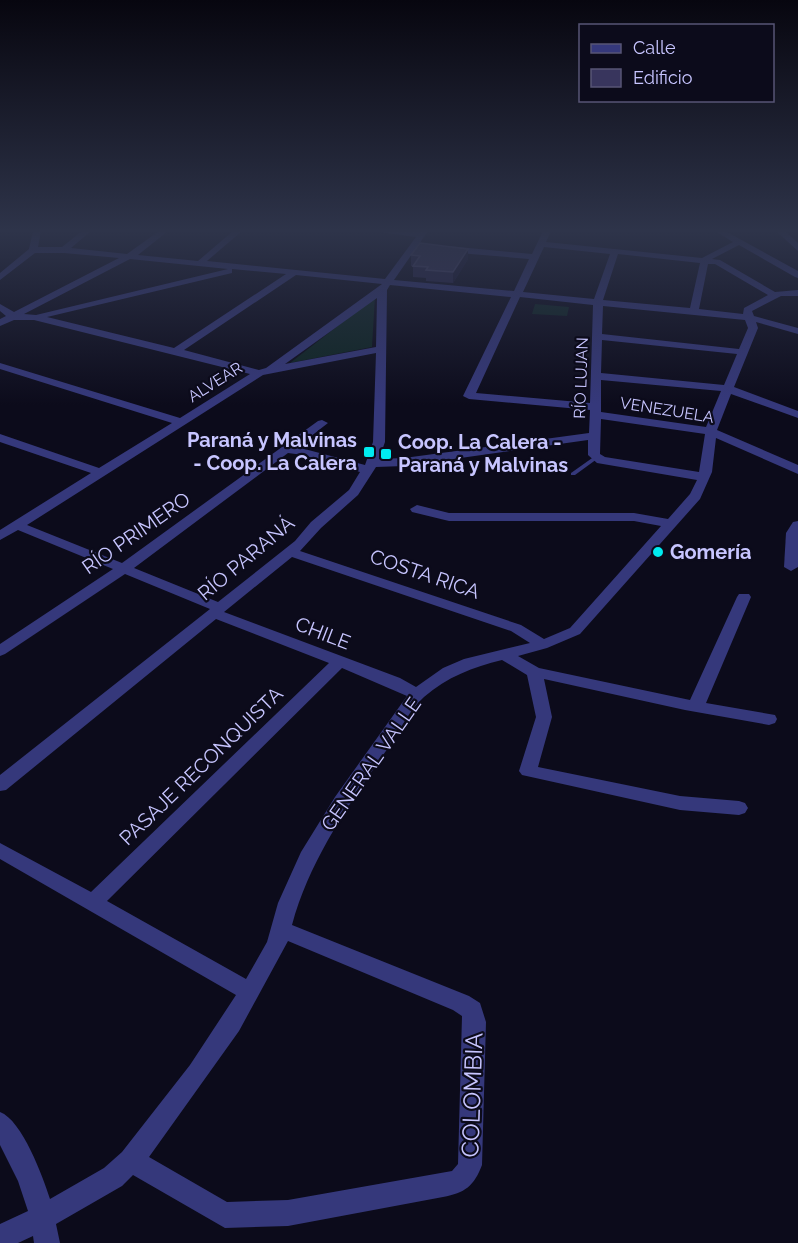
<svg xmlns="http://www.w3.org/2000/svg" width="798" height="1243" font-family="Raleway,sans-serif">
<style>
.green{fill:#0e2523}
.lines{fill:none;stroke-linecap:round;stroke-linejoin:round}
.service{fill:#35387b;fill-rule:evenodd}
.minor{fill:#35387b;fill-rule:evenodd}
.wall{fill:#27234a}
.shaded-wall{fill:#15122f}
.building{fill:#38355d;stroke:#4f4b76;stroke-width:1.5}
.poi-dot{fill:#00ebf0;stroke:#0c0b1b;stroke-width:2}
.labels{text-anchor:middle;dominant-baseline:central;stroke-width:4.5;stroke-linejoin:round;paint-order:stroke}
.far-street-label{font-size:16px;fill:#c7c5ff;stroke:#0c0b1b}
.poi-label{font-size:20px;font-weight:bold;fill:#c7c5ff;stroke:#0c0b1b;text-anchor:start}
.street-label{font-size:20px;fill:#c7c5ff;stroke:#0c0b1b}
.near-street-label{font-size:24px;fill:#c7c5ff;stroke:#0c0b1b}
</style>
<rect width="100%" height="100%" fill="#0c0b1b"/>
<g class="green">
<path d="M375,297L372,347L290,363Z"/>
<path d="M535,304L569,307L567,316L532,314Z"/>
</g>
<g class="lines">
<path class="service" d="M595,456L597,457V459L575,475H571V473Z"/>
<g class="minor">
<path d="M33,231H41L38,247H62L82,231H91L71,248L127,254L159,231H168L138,255L198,261L233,231H242L207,261L385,279L416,237L372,231H428L394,280L514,291L529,259L448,252L444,249L448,246L532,254L543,231H551L546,242L702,258L733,242L715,231H725L798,271V278L795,277L739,245L712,259L720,260L775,292L798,290V296H781L752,311L754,316L798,328V334L756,322L758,328L734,387L798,411V418L731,394L717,430L798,465V474L716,438L712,472L700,499L580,634L547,648L518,656L539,668L690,700L737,597L739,594H749L751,597L706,703L775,715L777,719L775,723L769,725L685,710L544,679L552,717L538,767L680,796L739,801L745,803L748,808L745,813L739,815L680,810L522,775L519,771L536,717L527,675L502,660C473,667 447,677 424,697C410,709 400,730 390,745C351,802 310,858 292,925L469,996L480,1003L486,1022L482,1165C474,1186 465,1193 443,1197L288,1226L225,1228L133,1175L122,1186L56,1224L60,1243H34L33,1236L18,1243H0V1224L28,1211L18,1181L0,1145V1112C22,1120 43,1177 50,1199L104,1168L122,1152L190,1065L236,995L0,859V843L91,892L329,663L216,619L6,790L0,791V775L210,609L125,574L5,654L0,656V644L113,569L18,530L0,540V530L91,473L0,442V434L99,468L172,423L0,369V363L180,418L250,374L34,320H14L0,326V319L6,316L0,311V304L14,312L119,258L64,253H35L0,280V273L29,249ZM544,247L610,254L594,299L523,292ZM618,254L700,263L690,308L603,300ZM130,259L228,269L36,315L24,314ZM708,264H715L768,295L744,308L743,314L699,309ZM232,269L286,274L174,348L47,317L232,273ZM296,275L382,284L266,368L259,370L184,350ZM390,285L511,297L463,396L469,399L590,410L589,433L404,458L379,459L385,442L387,290ZM520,297L593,305L590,403L476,393ZM377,298L376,347L285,364ZM603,306L745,320L748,328L739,349L602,334ZM602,340L737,354L724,385L601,373ZM376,353L373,442L365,465L297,447L328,423L322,420L318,421L122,563L27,525L263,375ZM601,380L721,391L706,427L601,412ZM601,419L705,434L699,472L605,457L600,454ZM588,440V455L597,463L697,480L690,494L668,519L634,513H449L417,505L410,509L412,512L449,521H634L661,526L570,628L544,639L521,625L300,551L321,528L358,495L376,467L404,466ZM288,453L303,455L360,472L349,490L311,522L295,541L218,602L134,568ZM292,557L511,631L530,643L464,659L443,668L416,687L400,678L224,612ZM342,668L407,696L335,797L301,852L278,903L267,942L246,979L107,901ZM288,941L453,1010L462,1016L458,1164L452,1171L288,1200L227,1202L149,1157L239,1031Z"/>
<path d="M776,231H785L798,243V251Z"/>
<path d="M798,521V567L791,571L784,567L786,533L793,522Z"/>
</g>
</g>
<path class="wall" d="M468,249V259L453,283L426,281V278L413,277V266H411V255Z"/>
<path class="shaded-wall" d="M468,249V259L453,283V272Z"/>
<path class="building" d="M420,243L468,249L453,272L426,270L428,267L413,266L420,256L411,255Z"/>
<linearGradient id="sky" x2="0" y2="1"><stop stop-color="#07060f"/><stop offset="0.57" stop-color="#2e344a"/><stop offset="1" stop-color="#2e344a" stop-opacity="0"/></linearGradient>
<rect width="798" height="405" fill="url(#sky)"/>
<g class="poi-dot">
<rect x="363" y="446" width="12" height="12" rx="3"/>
<rect x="380" y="448" width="12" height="12" rx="3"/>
<circle cx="658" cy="552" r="6"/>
</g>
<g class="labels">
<g class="far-street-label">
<text transform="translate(581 378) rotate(-88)">RÍO LUJAN</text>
<text transform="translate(215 382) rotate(-32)">ALVEAR</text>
<text transform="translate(667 410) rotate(9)">VENEZUELA</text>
</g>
<g class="poi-label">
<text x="357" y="440" text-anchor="end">Paraná y Malvinas<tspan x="357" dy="23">- Coop. La Calera</tspan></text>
<text x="398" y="442">Coop. La Calera -<tspan x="398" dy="23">Paraná y Malvinas</tspan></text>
<text x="670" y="552">Gomería</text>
</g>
<g class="street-label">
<text transform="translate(136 533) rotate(-35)">RÍO PRIMERO</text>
<text transform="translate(246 558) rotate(-40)">RÍO PARANÁ</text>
<text transform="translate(425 574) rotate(19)">COSTA RICA</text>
<text transform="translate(323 633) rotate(21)">CHILE</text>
<text transform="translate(371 764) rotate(-55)">GENERAL VALLE</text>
<text transform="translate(201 766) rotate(-44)">PASAJE RECONQUISTA</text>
</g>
<g class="near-street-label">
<text transform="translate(472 1095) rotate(-88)">COLOMBIA</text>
</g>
</g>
<rect x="579" y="24" width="195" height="78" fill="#0c0b1b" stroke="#575576" stroke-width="1.5"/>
<rect x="591" y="44" width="30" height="9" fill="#35387b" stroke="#575576" stroke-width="1.5"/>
<text x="633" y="54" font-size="18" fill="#c7c5ff">Calle</text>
<rect x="591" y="69" width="30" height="18" fill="#38355d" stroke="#575576" stroke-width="1.5"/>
<text x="633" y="84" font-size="18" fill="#c7c5ff">Edificio</text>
</svg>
